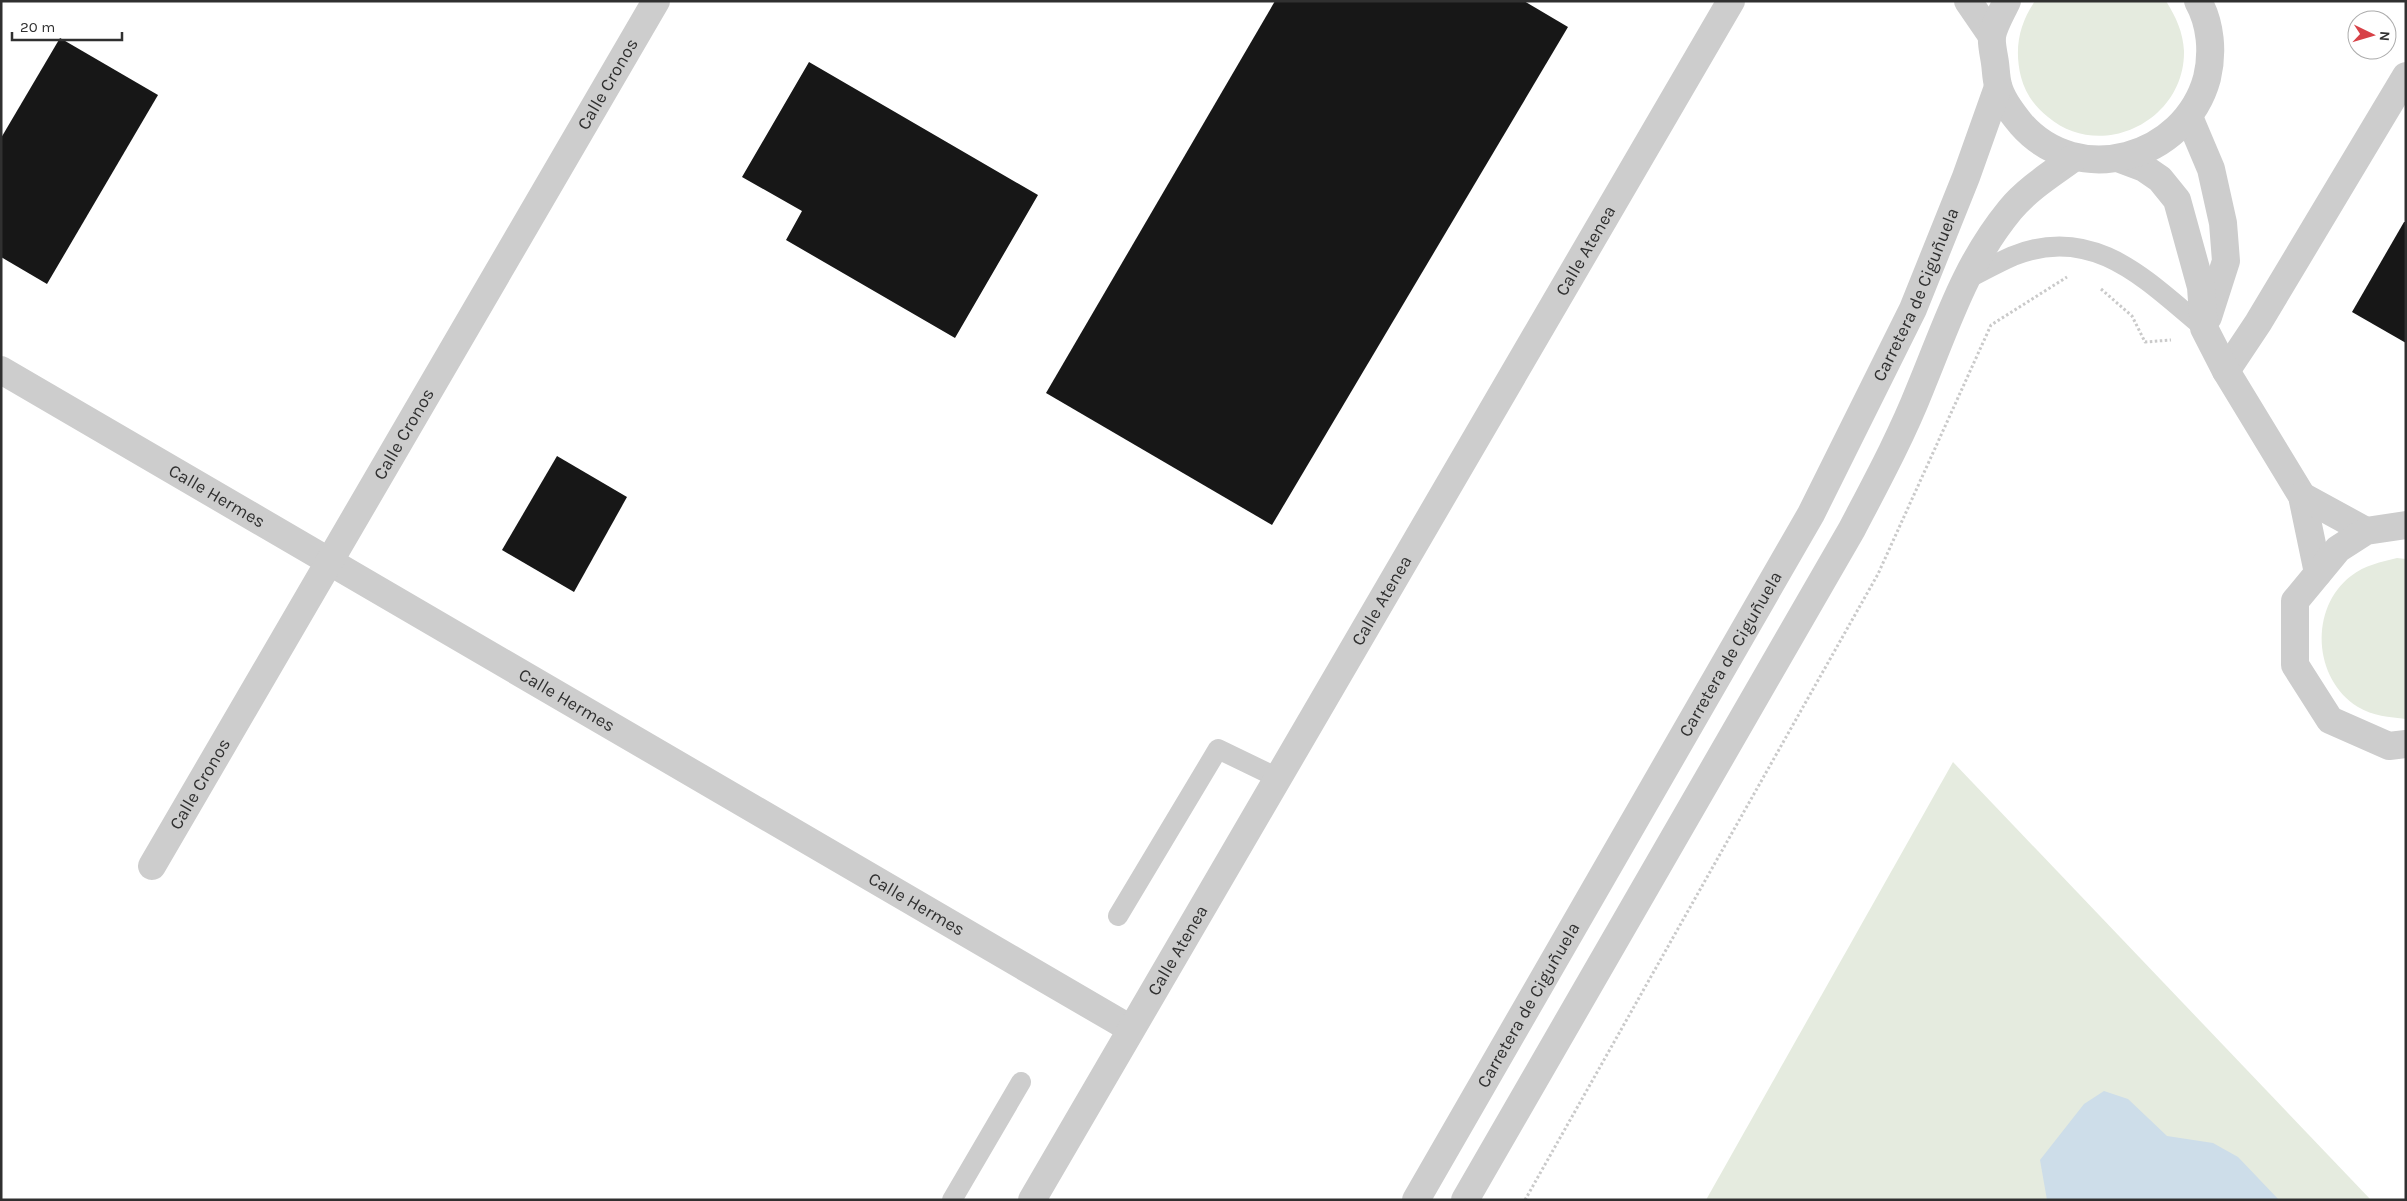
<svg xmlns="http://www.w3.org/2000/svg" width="2407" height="1201" font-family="Karla,sans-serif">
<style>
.green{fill:#e5ebdf}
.water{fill:#cddde9}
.building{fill:#171717}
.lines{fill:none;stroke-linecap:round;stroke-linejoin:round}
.path{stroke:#cacaca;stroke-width:3;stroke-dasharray:2.5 2.5;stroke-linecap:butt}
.service{stroke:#cdcdcd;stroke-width:20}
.pedestrian{stroke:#cdcdcd;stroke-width:28}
.minor{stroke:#cdcdcd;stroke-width:28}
.tertiary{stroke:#cdcdcd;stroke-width:28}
.labels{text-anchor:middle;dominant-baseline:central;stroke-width:5;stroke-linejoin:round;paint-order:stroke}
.street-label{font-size:18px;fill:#303030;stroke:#fff}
</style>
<rect width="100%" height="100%" fill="#fff"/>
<g class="green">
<path d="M2035,1H2166C2176,17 2183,32 2184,51C2185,121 2101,162 2048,117C2035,107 2025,93 2021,77C2014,49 2019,24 2035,1Z"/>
<path d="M2397,558L2406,559V719C2389,717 2373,716 2358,707C2313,679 2309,608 2351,576C2365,565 2381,562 2397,558Z"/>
<path d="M1953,762L2371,1200H1706Z"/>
</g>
<path class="water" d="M2104,1091L2128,1099L2167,1136L2213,1143L2238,1157L2279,1200H2047L2040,1160L2084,1104Z"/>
<g class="building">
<path d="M1275,1H1524L1568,27L1272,525L1046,393Z"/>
<path d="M60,38L158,95L47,284L1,257V138Z"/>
<path d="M809,62L1038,195L955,338L786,240L802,211L742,177Z"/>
<path d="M2404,222H2406V343L2352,312Z"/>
<path d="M557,456L627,497L574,592L502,550Z"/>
</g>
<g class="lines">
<g class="path">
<path d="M2101,289L2132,316L2145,342L2171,340"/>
<path d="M1525,1200L1878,574L1991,325L2067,277"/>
</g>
<g class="service">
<path d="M1965,280C1981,272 1997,263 2013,256C2094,223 2147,281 2204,328"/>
<path d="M1118,916L1218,749L1278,778"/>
<path d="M952,1200L1021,1082"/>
</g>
<path class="pedestrian" d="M2226,371L2258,323L2406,76"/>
<g class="minor">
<path d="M1968,1L1992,36"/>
<path d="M2189,117L2211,169L2223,223L2226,261L2208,317"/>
<path d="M2120,159L2144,168L2160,179L2177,200L2201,287L2204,328L2226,371L2302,496L2318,573"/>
<path id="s1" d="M1,370L1131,1029"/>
<path d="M2302,496L2366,531"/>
<path d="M2406,525L2366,531L2338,549L2295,601V665L2330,720L2389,746L2406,744"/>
<path id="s2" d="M152,866L656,1"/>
<path id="s3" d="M1032,1200L1731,1"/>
</g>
<g class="tertiary">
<path d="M2007,1C2002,12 1994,25 1992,36C1991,44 1994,55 1995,63C1996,70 1996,78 1998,85C2001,99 2012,113 2021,124C2078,189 2185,159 2207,78C2213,53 2211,24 2198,1"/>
<path id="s4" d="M1416,1200L1811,514L1913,309L1966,177L1998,87"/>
<path d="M1465,1200L1852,529C1876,483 1901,437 1920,389C1947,324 1965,265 2010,210C2027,189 2053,173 2075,157"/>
</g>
</g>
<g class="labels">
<g class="street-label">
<text stroke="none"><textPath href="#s2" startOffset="905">Calle Cronos</textPath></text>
<text stroke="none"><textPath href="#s3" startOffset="1099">Calle Atenea</textPath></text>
<text stroke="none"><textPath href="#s4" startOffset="1035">Carretera de Ciguñuela</textPath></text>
<text stroke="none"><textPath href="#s2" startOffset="500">Calle Cronos</textPath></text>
<text stroke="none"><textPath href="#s1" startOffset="250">Calle Hermes</textPath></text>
<text stroke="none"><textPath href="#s3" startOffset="694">Calle Atenea</textPath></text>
<text stroke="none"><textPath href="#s4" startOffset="630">Carretera de Ciguñuela</textPath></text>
<text stroke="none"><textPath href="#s1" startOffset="655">Calle Hermes</textPath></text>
<text stroke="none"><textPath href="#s2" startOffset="95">Calle Cronos</textPath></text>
<text stroke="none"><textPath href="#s1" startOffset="1060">Calle Hermes</textPath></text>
<text stroke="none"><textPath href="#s3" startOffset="289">Calle Atenea</textPath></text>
<text stroke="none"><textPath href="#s4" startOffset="225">Carretera de Ciguñuela</textPath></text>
</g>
</g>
<rect width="2407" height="1201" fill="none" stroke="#303030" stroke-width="5"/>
<g transform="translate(2372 35) rotate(95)"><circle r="24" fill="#ffffff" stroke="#acacac"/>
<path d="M0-4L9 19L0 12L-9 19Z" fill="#d74147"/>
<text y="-8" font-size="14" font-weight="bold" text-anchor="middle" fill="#303030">N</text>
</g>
<path d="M12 32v8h110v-8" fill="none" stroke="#303030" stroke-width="2.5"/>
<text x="20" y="32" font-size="15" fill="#303030" stroke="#ffffff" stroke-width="4" paint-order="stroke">20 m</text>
</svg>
